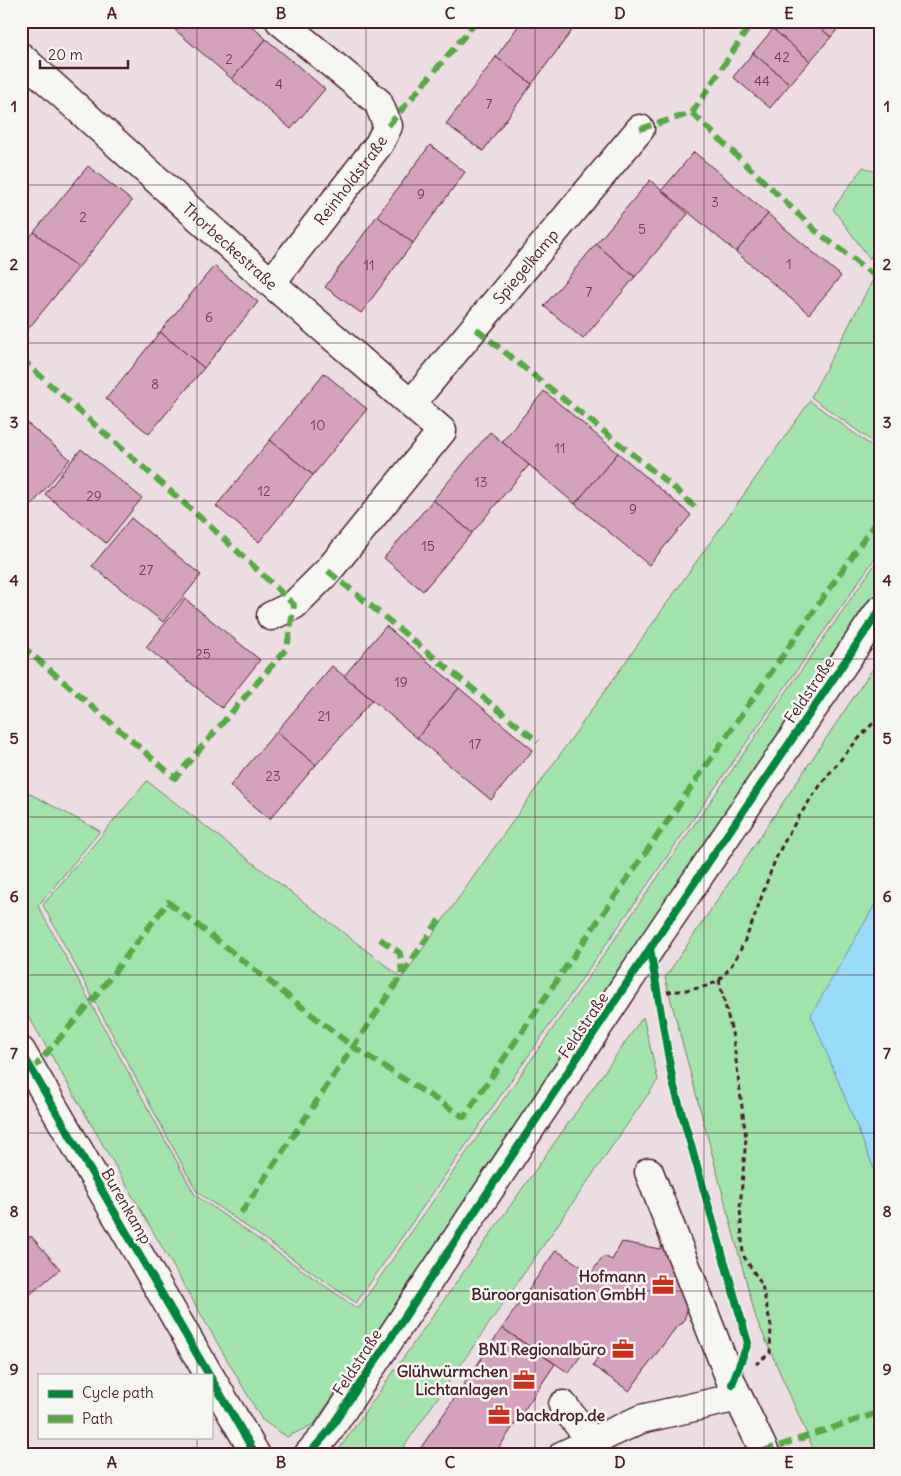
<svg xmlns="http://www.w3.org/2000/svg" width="901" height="1476" font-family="Delius,sans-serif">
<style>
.green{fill:#a2e3ac;stroke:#76816c}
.water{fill:#99dbfb;stroke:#7990a8}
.building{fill:#d5a2be;stroke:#4a1f2b}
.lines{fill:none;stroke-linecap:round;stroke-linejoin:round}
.minor-casing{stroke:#4a1f2b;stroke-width:31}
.path{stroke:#4a1f2b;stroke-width:3;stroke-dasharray:5 4;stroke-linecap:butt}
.minor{stroke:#f6f6f2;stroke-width:28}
.quiet{stroke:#57aa44;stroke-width:6;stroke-dasharray:12 6;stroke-linecap:butt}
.cycleway-casing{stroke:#f6f6f2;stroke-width:11}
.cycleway{stroke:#00873e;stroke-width:8}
.grid{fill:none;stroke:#4a1f2b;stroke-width:1;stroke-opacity:0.55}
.labels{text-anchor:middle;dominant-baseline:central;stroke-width:5;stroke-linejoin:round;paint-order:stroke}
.number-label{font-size:14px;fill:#6d4050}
.street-label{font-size:16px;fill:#4a1f2b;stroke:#f6f6f2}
.poi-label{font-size:16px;font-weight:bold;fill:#4a1f2b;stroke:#f6f6f2;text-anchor:end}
.neatline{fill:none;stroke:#4a1f2b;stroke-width:2}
.grid-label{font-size:16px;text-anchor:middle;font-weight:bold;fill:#4a1f2b}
</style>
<rect width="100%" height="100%" fill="#ecdde2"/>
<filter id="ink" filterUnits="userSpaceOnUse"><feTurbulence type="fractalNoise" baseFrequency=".02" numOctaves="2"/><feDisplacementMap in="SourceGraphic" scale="10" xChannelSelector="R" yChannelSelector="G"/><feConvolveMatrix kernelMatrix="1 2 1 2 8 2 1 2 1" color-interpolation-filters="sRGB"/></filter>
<g filter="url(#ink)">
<g class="green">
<path d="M863,167L880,174V227L870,259L833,209Z"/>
<path d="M880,261V447L811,397L875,276Z"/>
<path d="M810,401L880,452V551L356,1303L197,1192L43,905L147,781L402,978Z"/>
<path d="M880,557V590L314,1424L287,1437L262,1420L21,1003V789L100,831L38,906L195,1195L358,1309Z"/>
<path d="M880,658V896L812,1015L880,1183V1455H816L756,1318L665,978Z"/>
<path d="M643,1017L658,1080L398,1455H335Z"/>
</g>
<path class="water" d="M880,896V1183L811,1015Z"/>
<g class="building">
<path d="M179,21H246L266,39L232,79L173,28Z"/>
<path d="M522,21H579L532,84L496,57Z"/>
<path d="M780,21H812L831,37L810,61L773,29Z"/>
<path d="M812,21H844L831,37Z"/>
<path d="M773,29L810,61L790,84L753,53Z"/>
<path d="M266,39L325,89L291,129L232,79Z"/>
<path d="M753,53L790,84L770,108L733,77Z"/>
<path d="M496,57L532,84L483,151L446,124Z"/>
<path d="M430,145L465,172L413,243L377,216Z"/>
<path d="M694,152L768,214L736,252L662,190Z"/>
<path d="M88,166L132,201L78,268L34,232Z"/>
<path d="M650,180L688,214L635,277L596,244Z"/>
<path d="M768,214L841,276L809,314L736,252Z"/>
<path d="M377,216L413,243L361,313L325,287Z"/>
<path d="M34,232L78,268L24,334L21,333V248Z"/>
<path d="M596,244L635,277L583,339L544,306Z"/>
<path d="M214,266L258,302L204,368L160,332Z"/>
<path d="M160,332L204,368L149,434L106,399Z"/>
<path d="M324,373L367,409L313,475L270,440Z"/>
<path d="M544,391L618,453L575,504L502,442Z"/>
<path d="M21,418L70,459L31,506L21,498Z"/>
<path d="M490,432L529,465L472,533L433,500Z"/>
<path d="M270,440L313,475L259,542L216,506Z"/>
<path d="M81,449L142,498L106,543L45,494Z"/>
<path d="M618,453L691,515L649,565L575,504Z"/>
<path d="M433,500L472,533L423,591L384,558Z"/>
<path d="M131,518L201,575L163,622L92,566Z"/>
<path d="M185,599L260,660L222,708L146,647Z"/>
<path d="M386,626L459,688L417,738L344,676Z"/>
<path d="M332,666L372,700L316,765L276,732Z"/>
<path d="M459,688L533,750L491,800L417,738Z"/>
<path d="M276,732L316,765L270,819L230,786Z"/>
<path d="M669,1233L687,1306L686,1314L683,1323L677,1326L629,1391L593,1366L599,1355L588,1345L569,1373L502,1328L556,1250L591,1273L604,1256L612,1260L622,1242L660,1249Z"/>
<path d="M31,1236L60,1269L21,1302V1244Z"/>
<path d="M502,1328L555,1364L494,1455H416Z"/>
</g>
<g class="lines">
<g class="minor-casing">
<g id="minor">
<path id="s1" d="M21,57L271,283L442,431L328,571L294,605L271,616"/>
<path id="s2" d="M271,283L379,144L388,126L378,102L280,21"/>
<path id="s3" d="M411,404L640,129"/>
<path d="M21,1051L209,1375"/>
<path d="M649,1172L732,1384L766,1455"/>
<path d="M211,1378L256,1455"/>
<path d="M563,1405L592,1442"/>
<path d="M308,1455L328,1432L663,929L880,610"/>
<path d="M563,1455L641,1419L738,1397"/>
</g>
</g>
<g class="path">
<path d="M719,980L733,1037L746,1138L740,1208L743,1255L762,1285L771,1326L770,1353L756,1364"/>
<path d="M658,993C674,991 708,990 720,979C749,951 761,889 779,852C804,802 841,756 880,716"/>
</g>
<use href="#minor" class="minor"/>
<g class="quiet">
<path d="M692,113L816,231L880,280"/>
<path d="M388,126L477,21"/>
<path d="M640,129L692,113L753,21"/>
<path d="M476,329L677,490L699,511"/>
<path d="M21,358C111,442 207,519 294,605L287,648L175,778L21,645"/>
<path d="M328,571L538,742"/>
<path d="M380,939L400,953L402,974"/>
<path d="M32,1070L92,1001L168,902L353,1047L464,1117L568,964L880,516"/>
<path d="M241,1213L439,920"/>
<path d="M763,1451L880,1412"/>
</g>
<g class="cycleway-casing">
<g id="cycleway">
<path d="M650,949L673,1083L748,1343L732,1384"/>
<path d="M21,1051L209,1375"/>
<path d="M211,1378L256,1455"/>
<path d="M308,1455L328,1432L663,929L880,610"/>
</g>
</g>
<use href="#cycleway" class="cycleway"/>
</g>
</g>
<path class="grid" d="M197,21V1375M366,21V1455M535,21V1455M704,21V1455M21,185H880M21,343H880M21,501H880M21,659H880M21,817H880M21,975H880M21,1133H880M21,1291H880M197,1437V1455"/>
<defs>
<g id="office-bare" transform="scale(1.725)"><path d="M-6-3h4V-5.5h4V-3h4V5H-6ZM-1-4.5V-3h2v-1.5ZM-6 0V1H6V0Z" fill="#c8321e" stroke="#f6f6f2" stroke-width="2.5" paint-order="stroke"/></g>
</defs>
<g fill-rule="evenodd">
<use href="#office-bare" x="663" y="1285"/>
<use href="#office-bare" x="623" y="1349"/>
<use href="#office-bare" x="524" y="1380"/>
<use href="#office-bare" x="499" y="1415"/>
</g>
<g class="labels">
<g class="number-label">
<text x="782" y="57">42</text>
<text x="229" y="59">2</text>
<text x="762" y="81">44</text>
<text x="279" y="84">4</text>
<text x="489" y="104">7</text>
<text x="421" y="194">9</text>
<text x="715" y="202">3</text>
<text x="83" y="217">2</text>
<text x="642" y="229">5</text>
<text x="789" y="264">1</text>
<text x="369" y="265">11</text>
<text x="589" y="292">7</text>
<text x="209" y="317">6</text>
<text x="155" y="384">8</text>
<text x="318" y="425">10</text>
<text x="560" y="448">11</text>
<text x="481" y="482">13</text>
<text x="264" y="491">12</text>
<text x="94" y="496">29</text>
<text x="633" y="509">9</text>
<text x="428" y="546">15</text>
<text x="146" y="570">27</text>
<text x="203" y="654">25</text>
<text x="401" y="682">19</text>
<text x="324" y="716">21</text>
<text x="475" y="744">17</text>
<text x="273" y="776">23</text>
</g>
<g class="street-label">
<text stroke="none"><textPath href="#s2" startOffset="130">Reinholdstraße</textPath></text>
<text stroke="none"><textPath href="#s1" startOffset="282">Thorbeckestraße</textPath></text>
<text stroke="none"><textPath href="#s3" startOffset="179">Spiegelkamp</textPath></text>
<text transform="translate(809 690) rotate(-56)">Feldstraße</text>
<text transform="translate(583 1025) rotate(-56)">Feldstraße</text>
<text transform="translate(127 1206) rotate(60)">Burenkamp</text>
<text transform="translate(357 1362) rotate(-57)">Feldstraße</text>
</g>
<g class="poi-label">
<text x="646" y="1276">Hofmann<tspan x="646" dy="18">Büroorganisation GmbH</tspan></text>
<text x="606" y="1349">BNI Regionalbüro</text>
<text x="508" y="1371">Glühwürmchen<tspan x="508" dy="18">Lichtanlagen</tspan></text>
<text x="516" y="1415" text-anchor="start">backdrop.de</text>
</g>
</g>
<rect width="901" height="1476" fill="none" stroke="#f6f6f2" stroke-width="55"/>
<rect x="38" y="1374" width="175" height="65" fill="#f6f6f2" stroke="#b1a0a2"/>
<rect x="48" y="1390" width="25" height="8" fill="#00873e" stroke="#b1a0a2"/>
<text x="82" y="1398" font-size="15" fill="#4a1f2b">Cycle path</text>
<rect x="48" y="1415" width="25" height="8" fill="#57aa44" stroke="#b1a0a2"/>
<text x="82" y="1424" font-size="15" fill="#4a1f2b">Path</text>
<path d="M40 60v8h88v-8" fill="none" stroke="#4a1f2b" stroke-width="2.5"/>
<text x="48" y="60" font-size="15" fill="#4a1f2b" stroke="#f6f6f2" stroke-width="4" paint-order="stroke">20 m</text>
<rect x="28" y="28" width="846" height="1420" class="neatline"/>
<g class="grid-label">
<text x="112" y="19">A</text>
<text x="281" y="19">B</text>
<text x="450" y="19">C</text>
<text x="620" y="19">D</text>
<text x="789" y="19">E</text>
<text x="14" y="112">1</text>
<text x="887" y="112">1</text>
<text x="14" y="270">2</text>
<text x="887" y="270">2</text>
<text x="14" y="428">3</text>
<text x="887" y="428">3</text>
<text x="14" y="586">4</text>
<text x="887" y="586">4</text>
<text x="14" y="744">5</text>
<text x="887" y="744">5</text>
<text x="14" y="902">6</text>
<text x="887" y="902">6</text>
<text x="14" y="1059">7</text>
<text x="887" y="1059">7</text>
<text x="14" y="1217">8</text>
<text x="887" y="1217">8</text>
<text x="14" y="1375">9</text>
<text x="887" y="1375">9</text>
<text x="112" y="1468">A</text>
<text x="281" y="1468">B</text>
<text x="450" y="1468">C</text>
<text x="620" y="1468">D</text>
<text x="789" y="1468">E</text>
</g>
</svg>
